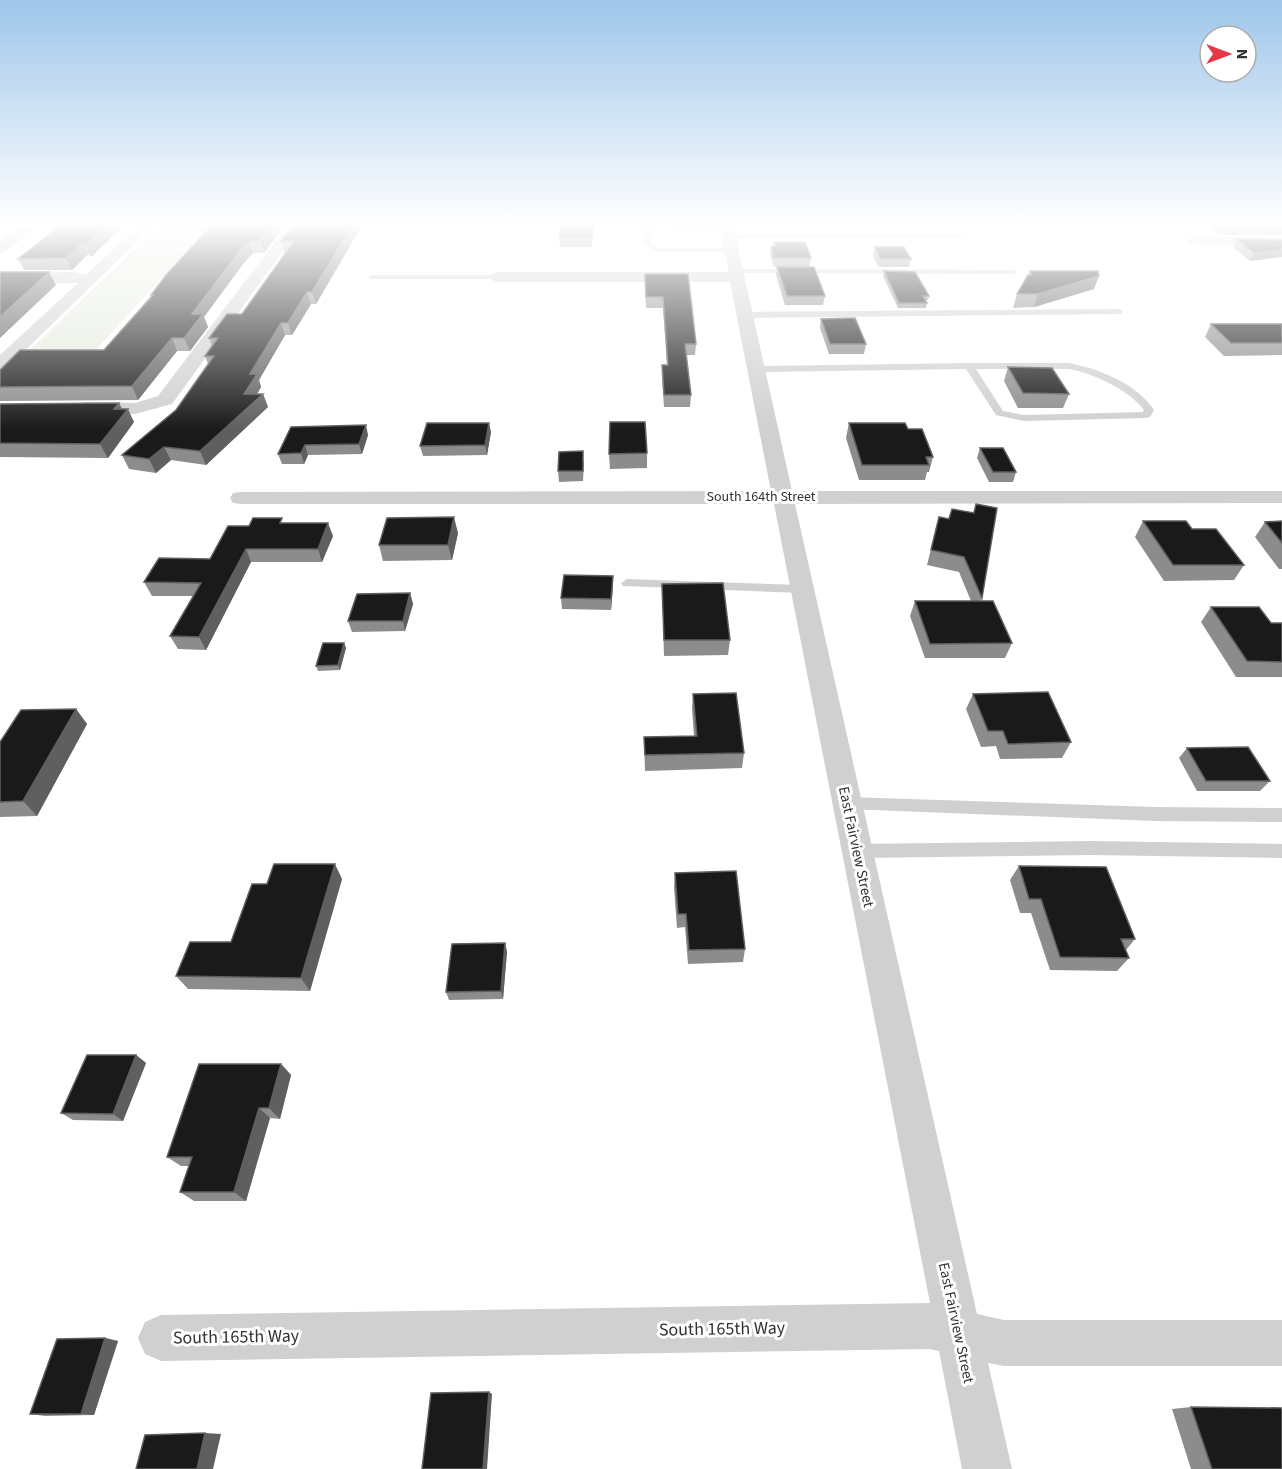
<svg xmlns="http://www.w3.org/2000/svg" width="1282" height="1469" font-family="'Source Sans 3',sans-serif">
<style>
.green{fill:#e6ecdf}
.lines{fill:none;stroke-linecap:round;stroke-linejoin:round}
.lane{fill:#d0d0d0;fill-rule:evenodd}
.street{fill:#d0d0d0;fill-rule:evenodd}
.secondary{fill:#bdbdbd;fill-rule:evenodd}
.wall{fill:#8c8c8c}
.shaded-wall{fill:#5f5f5f}
.building{fill:#1a1a1a;stroke:#5f5f5f;stroke-width:1.5}
.labels{text-anchor:middle;dominant-baseline:central;stroke-width:6;stroke-linejoin:round;paint-order:stroke}
.far-street-label{font-size:14px;fill:#333;stroke:#fff}
.street-label{font-size:15px;fill:#333;stroke:#fff}
.near-street-label{font-size:18px;fill:#333;stroke:#fff}
</style>
<rect width="100%" height="100%" fill="#fff"/>
<path class="green" d="M159,225H210L94,352L27,353Z"/>
<g class="lines">
<g class="lane">
<path d="M603,225L726,226L729,230L651,229V243L660,248H731L735,250L731,252H659L643,244L644,229L606,228Z"/>
<path d="M962,234L965,238L728,239L724,237L728,235Z"/>
<path d="M735,269L1013,270L1017,272L1013,274L732,273L731,271Z"/>
<path d="M373,275H496L500,277L496,279H370L369,277Z"/>
<path d="M1119,309L1122,310V314L745,318L741,315L745,312Z"/>
<path d="M969,363H1069C1099,369 1136,383 1154,410L1150,417L1146,418L1024,421L996,415L966,369L756,372L751,369L756,366ZM976,369H1069C1092,373 1130,390 1144,410L1143,412L1024,415L1003,411Z"/>
<path d="M627,579L802,585L808,589L802,593L623,586L621,583Z"/>
<path d="M847,797L1155,807L1282,808V822L1155,821L847,809L841,808L839,803L841,798Z"/>
<path d="M1090,841L1282,844V858L1090,855L857,858L851,856L849,851L851,846L857,844Z"/>
</g>
<g class="street">
<path d="M139,225H154L6,369L0,370V355L78,283H0V273L75,272L86,275Z"/>
<path d="M288,225H302L172,404L135,414L76,412L74,408L76,404L83,402L135,403L158,396Z"/>
<path d="M719,225H733L792,491H1282V503L795,504L977,1314L1004,1320H1282V1366H1004L988,1363L1012,1469H962L939,1351L929,1349L161,1361L145,1354L138,1338L145,1322L161,1315L930,1303L774,504H241L233,503L230,498L233,493L241,492L771,491L730,282H496L488,277L496,272H729Z"/>
<path d="M1194,237H1282V245L1189,244L1187,241L1189,238Z"/>
</g>
<path class="secondary" d="M21,225H39L6,251L0,253V240Z"/>
</g>
<g class="wall">
<path d="M124,225L91,257L88,254L72,270H24L18,259Z"/>
<path d="M212,225H285L264,253H253L243,264L204,317L208,327L190,351H177L138,400L0,401V370L104,350L151,296V295Z"/>
<path d="M293,225H362L316,304H311L292,335H285L259,380L261,387L257,394H263L268,407L206,465L171,460L156,473L129,469L122,455L176,410L208,364L205,356L212,346L209,338L242,314L286,253H285L281,241Z"/>
<path d="M594,225L592,247H560L559,238Z"/>
<path d="M793,225H829L828,227H794Z"/>
<path d="M1206,225H1282V235H1218Z"/>
<path d="M1236,239L1282,240L1250,261L1233,247Z"/>
<path d="M774,242L811,258L809,267L825,296L823,305H785L776,275L777,267H774L770,254L771,246H773Z"/>
<path d="M875,247L911,259L909,267H879L873,256Z"/>
<path d="M884,271L929,296L928,300H925L927,303L926,308H898L883,276Z"/>
<path d="M1030,271L1094,289L1034,307L1013,308L1017,294Z"/>
<path d="M645,274H688L696,344L695,355H686L691,395L690,407H664L662,376V365H667L663,308H646Z"/>
<path d="M821,319L866,344L864,354H829L820,328Z"/>
<path d="M1211,324H1282V355L1224,356L1205,337Z"/>
<path d="M1008,367L1069,394L1063,408H1018L1004,381Z"/>
<path d="M119,403L122,409L134,422L108,458L0,457V404Z"/>
<path d="M849,423L908,429L933,457L929,472H927L925,480H859L846,438Z"/>
<path d="M291,427L368,435L362,454L308,455L304,464H282L278,454Z"/>
<path d="M491,432L487,455L423,456L420,446Z"/>
<path d="M980,448L1016,472L1013,482H989L977,458Z"/>
<path d="M647,453V468L610,469L609,454Z"/>
<path d="M584,461L583,481L559,482L558,471Z"/>
<path d="M976,504L982,598L981,601L1012,643L1005,658H925L910,616L915,601H971L959,572L927,565L939,517L948,519L952,509L973,513Z"/>
<path d="M1143,521L1192,529L1244,565L1234,580L1164,581L1135,537Z"/>
<path d="M1282,521V569H1279L1255,537L1265,522Z"/>
<path d="M284,523L333,536L322,562H251L206,650L178,649L170,636L193,596H152L144,582L210,559L249,526Z"/>
<path d="M458,533L452,560L383,561L379,545Z"/>
<path d="M662,584L730,640L728,655L664,656Z"/>
<path d="M613,586L611,610L562,609L561,598Z"/>
<path d="M410,593L413,604L405,631L352,632L348,621Z"/>
<path d="M1211,607L1271,623H1282V677H1236L1201,622Z"/>
<path d="M344,643L346,648L340,670L318,671L316,666Z"/>
<path d="M693,694L744,753L742,768L645,771L644,737L694,736L692,709Z"/>
<path d="M973,694L1071,742L1062,758L1000,759L996,746L981,747L966,709Z"/>
<path d="M76,709L87,724L37,816L0,817V742Z"/>
<path d="M1187,748L1270,781L1260,791H1197L1179,758Z"/>
<path d="M1019,866L1135,939L1126,950L1129,958L1117,971L1050,970L1031,913H1020L1010,880Z"/>
<path d="M675,873L745,949L743,962L688,964L685,927L677,928L674,887Z"/>
<path d="M342,879L310,991L188,989L176,976L231,942L267,884Z"/>
<path d="M505,943L507,952L503,999L449,1000L446,992Z"/>
<path d="M136,1055L146,1063L123,1121L73,1120L61,1113Z"/>
<path d="M281,1064L291,1075L280,1119L270,1118L246,1201H194L180,1192L189,1166H181L167,1157Z"/>
<path d="M105,1338L118,1341L94,1415L45,1416L30,1414Z"/>
<path d="M1191,1407L1282,1469H1191L1172,1409Z"/>
</g>
<g class="shaded-wall">
<path d="M108,225H124L91,257L86,246Z"/>
<path d="M273,225H285L264,253L260,241Z"/>
<path d="M353,225H362L316,304L312,292Z"/>
<path d="M250,241L253,253L243,264L204,317L208,327L190,351L184,338L192,314L239,252Z"/>
<path d="M83,243L88,254L72,270L66,258Z"/>
<path d="M1282,250V257L1250,261L1254,253Z"/>
<path d="M49,272L56,285L0,338V317Z"/>
<path d="M1099,276L1094,289L1034,307L1038,294Z"/>
<path d="M307,292L311,304L292,335L288,323Z"/>
<path d="M281,323L285,335L259,380L261,387L251,404L263,394L268,407L206,465L200,451L244,394L250,374Z"/>
<path d="M172,338L177,351L138,400L132,386Z"/>
<path d="M119,403L124,413L128,409L134,422L108,458L100,444L114,409Z"/>
<path d="M489,423L491,432L487,455L485,445Z"/>
<path d="M366,425L368,435L362,454L359,444Z"/>
<path d="M305,445L308,455L304,464L301,453Z"/>
<path d="M164,447L171,460L156,473L149,459Z"/>
<path d="M454,517L458,533L452,560L448,545Z"/>
<path d="M328,523L333,536L322,562L318,549Z"/>
<path d="M246,549L251,562L206,650L199,637Z"/>
<path d="M613,576V586L611,610V599Z"/>
<path d="M410,593L413,604L405,631L403,621Z"/>
<path d="M344,643L346,648L340,670L338,665Z"/>
<path d="M76,709L87,724L37,816L23,801Z"/>
<path d="M335,864L342,879L310,991L301,978Z"/>
<path d="M505,943L507,952L503,999L501,991Z"/>
<path d="M136,1055L146,1063L123,1121L113,1114Z"/>
<path d="M281,1064L291,1075L280,1119L269,1108Z"/>
<path d="M259,1108L270,1118L246,1201L234,1192Z"/>
<path d="M105,1338L118,1341L94,1415L81,1414Z"/>
<path d="M489,1392L492,1394L487,1469H483Z"/>
<path d="M205,1433L221,1434L213,1469H197Z"/>
</g>
<g class="building">
<path d="M61,225H108L86,246L83,243L66,258L18,259Z"/>
<path d="M212,225H273L260,241H250L239,252L192,314H203L184,338H172L132,386L0,387V370L20,350H104L153,295H151L166,275Z"/>
<path d="M293,225H353L312,292H307L288,323H281L250,374H257L244,394H263L200,451L164,447L149,459L122,455L176,410L214,356H205L218,338H209L227,314H242L294,241H281Z"/>
<path d="M561,225H593L592,238H559Z"/>
<path d="M1219,225H1282V228L1222,227Z"/>
<path d="M1236,239L1282,240V250L1254,253Z"/>
<path d="M774,242H805L811,258H774L771,246H775Z"/>
<path d="M875,247H904L911,259H880Z"/>
<path d="M777,267H814L825,296H787Z"/>
<path d="M884,271L915,272L929,296H923L927,303H899Z"/>
<path d="M1030,271H1098L1099,276L1038,294H1017L1028,275H1032Z"/>
<path d="M0,272H49L0,317Z"/>
<path d="M645,274H688L696,344H685L691,395H664L662,365H668L663,297H646Z"/>
<path d="M855,318L866,344H830L821,319Z"/>
<path d="M1211,324H1282V343H1231Z"/>
<path d="M1008,367L1052,368L1069,394L1023,393Z"/>
<path d="M119,403L114,409H128L100,444L0,443V404Z"/>
<path d="M610,422H645L647,453L609,454Z"/>
<path d="M427,423H489L485,445L420,446Z"/>
<path d="M849,423H905L908,429H922L933,457H926L929,465H862Z"/>
<path d="M366,425L359,444L305,445L301,453L278,454L291,427Z"/>
<path d="M980,448H1003L1016,472H993Z"/>
<path d="M583,451V471H558L559,452Z"/>
<path d="M976,504L997,508L982,598L964,557L931,550L939,517L949,519L952,509L974,513Z"/>
<path d="M454,517L448,545H379L387,518Z"/>
<path d="M253,518H282L280,523H328L318,549H246L199,637L170,636L201,583L144,582L159,558L210,559L228,526H249Z"/>
<path d="M1143,521H1186L1192,529H1216L1244,565H1173Z"/>
<path d="M1282,521V543L1265,522Z"/>
<path d="M564,575L613,576L611,599L561,598Z"/>
<path d="M723,583L730,640H664L662,584Z"/>
<path d="M410,593L403,621H348L357,594Z"/>
<path d="M915,601H993L1012,643L930,644Z"/>
<path d="M1211,607H1259L1271,623H1282V662L1247,661Z"/>
<path d="M323,643H344L338,665L316,666Z"/>
<path d="M1048,692L1071,742L1008,744L1003,731H988L973,694Z"/>
<path d="M736,693L744,753L645,755L644,737L697,736L693,694Z"/>
<path d="M76,709L23,801L0,802V742L21,710Z"/>
<path d="M1248,747L1270,781H1206L1187,748Z"/>
<path d="M274,864H335L301,978L176,976L190,942H231L252,884H267Z"/>
<path d="M1019,866L1106,867L1135,939H1121L1129,958L1060,957L1041,899H1029Z"/>
<path d="M736,871L745,949L689,950L686,914H678L675,873Z"/>
<path d="M505,943L501,991L446,992L452,944Z"/>
<path d="M87,1055H136L113,1114L61,1113Z"/>
<path d="M199,1064H281L269,1108H259L234,1192H180L192,1157H167Z"/>
<path d="M105,1338L81,1414H30L57,1339Z"/>
<path d="M489,1392L483,1469H422L431,1393Z"/>
<path d="M1191,1407L1282,1408V1469H1212Z"/>
<path d="M205,1433L197,1469H136L145,1435Z"/>
</g>
<linearGradient id="sky" x2="0" y2="1"><stop stop-color="#9ec6ea"/><stop offset="0.52" stop-color="#fff"/><stop offset="1" stop-color="#fff" stop-opacity="0"/></linearGradient>
<rect width="1282" height="430" fill="url(#sky)"/>
<g class="labels">
<g class="far-street-label">
<text x="761" y="497">South 164th Street</text>
</g>
<g class="street-label">
<text transform="translate(856 847) rotate(78)">East Fairview Street</text>
<text transform="translate(956 1323) rotate(78)">East Fairview Street</text>
</g>
<g class="near-street-label">
<text transform="translate(722 1329) rotate(-1)">South 165th Way</text>
<text transform="translate(236 1337) rotate(-1)">South 165th Way</text>
</g>
</g>
<g transform="translate(1228 54) rotate(90)"><circle r="28" fill="#ffffff" stroke="#adadad" stroke-width="1.5"/>
<path d="M0-4.5L10 22L0 15L-10 22Z" fill="#e63946"/>
<text y="-9" font-size="16" font-weight="bold" text-anchor="middle" fill="#333333">N</text>
</g>
</svg>
